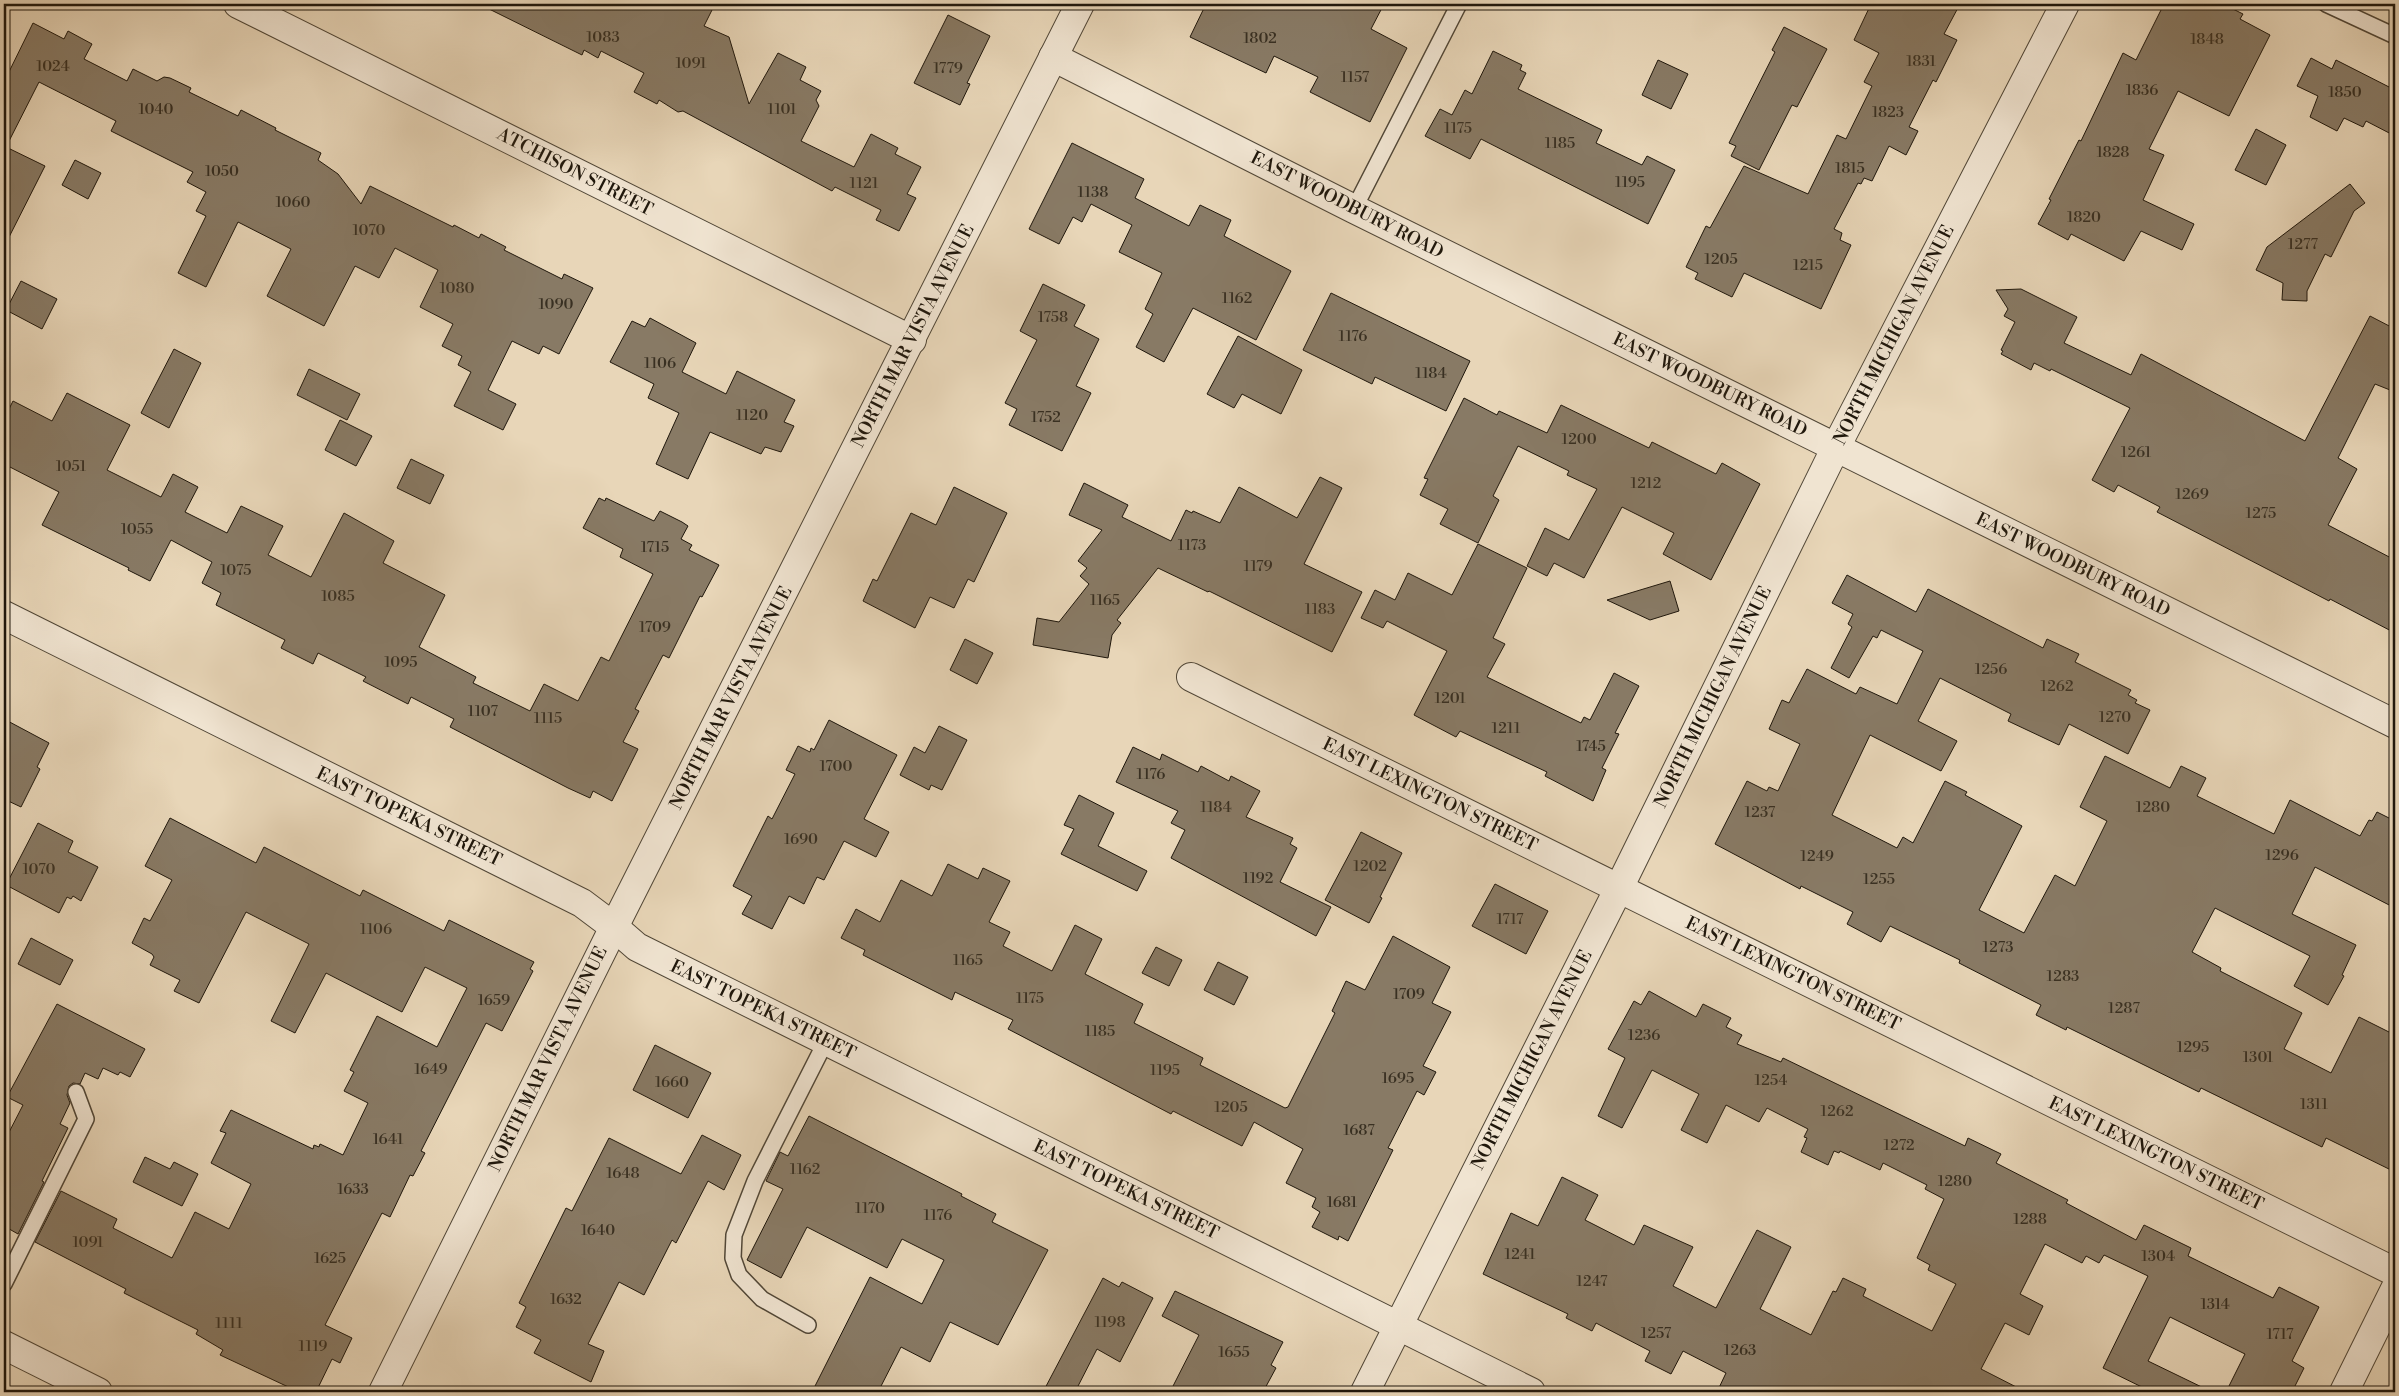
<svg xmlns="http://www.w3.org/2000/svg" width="2399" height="1396" font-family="'Libre Bodoni',serif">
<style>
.building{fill:#887a65;stroke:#1f170c}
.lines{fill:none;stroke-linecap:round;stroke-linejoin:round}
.lane-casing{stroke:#514737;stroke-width:18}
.street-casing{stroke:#514737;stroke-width:30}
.lane{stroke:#f0e4d1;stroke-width:15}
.street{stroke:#f0e4d1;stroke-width:28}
.labels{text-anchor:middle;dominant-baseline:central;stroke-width:5;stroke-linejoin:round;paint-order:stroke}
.number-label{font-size:15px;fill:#393022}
.street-label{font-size:18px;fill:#1f170c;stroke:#f0e4d1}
</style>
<rect width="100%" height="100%" fill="#e8d6b8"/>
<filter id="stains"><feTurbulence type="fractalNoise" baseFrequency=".004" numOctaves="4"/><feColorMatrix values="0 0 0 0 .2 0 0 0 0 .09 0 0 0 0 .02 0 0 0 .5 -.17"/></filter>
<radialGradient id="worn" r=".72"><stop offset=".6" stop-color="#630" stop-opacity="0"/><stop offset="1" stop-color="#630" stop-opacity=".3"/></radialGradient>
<g class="building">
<path d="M479,4H715L704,26L729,37L749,104L778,53L806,67L800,80L821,91L816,100L819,106L801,141L854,167L871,134L898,148L895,154L921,167L907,194L916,198L899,231L876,220L881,210L835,187L832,191L683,111L678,112L659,100L657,104L634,92L644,73L601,51L598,58L584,50L582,55Z"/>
<path d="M1206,4H1384L1371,29L1407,48L1370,122L1310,92L1318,77L1274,56L1266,73L1190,37Z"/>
<path d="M1871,4H1960L1944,34L1957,40L1936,82L1933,80L1909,127L1918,131L1906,155L1889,146L1872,181L1864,178L1861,184L1858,183L1834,229L1842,233L1840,240L1851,245L1821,309L1744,273L1732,297L1695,279L1698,273L1686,267L1706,226L1710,228L1744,166L1808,194L1837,135L1846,139L1872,86L1864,82L1879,53L1854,40Z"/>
<path d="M2164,4H2223L2243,14L2240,19L2270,35L2229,116L2178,91L2149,149L2164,155L2143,200L2194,224L2182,250L2141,231L2124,261L2071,234L2068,240L2038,224L2051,200L2049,199L2079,140L2081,141L2123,53L2136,60Z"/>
<path d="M948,15L990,36L967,83L970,84L960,105L914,83Z"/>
<path d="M33,23L64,39L68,31L92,44L84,59L127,81L133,69L157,81L164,77L170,78L191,88L189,92L238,116L241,110L276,128L275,130L321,153L318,160L338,174L361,204L370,186L453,227L454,225L479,238L481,234L506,247L504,250L562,279L564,274L593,288L559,354L543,346L539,354L512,341L488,390L516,404L503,430L454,406L471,372L458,365L462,356L442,346L453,324L420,307L438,270L395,248L379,278L355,266L324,326L267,296L291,249L238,222L206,287L178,273L206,216L196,211L206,192L187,182L193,172L111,131L116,121L39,82L6,147L45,166L4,247V82Z"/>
<path d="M1784,27L1827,49L1797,107L1792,105L1759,170L1731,156L1736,146L1729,143L1775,52L1772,50Z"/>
<path d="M1493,51L1522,65L1520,70L1526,73L1518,89L1602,130L1596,143L1642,165L1647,156L1675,170L1648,224L1481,139L1470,159L1425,136L1440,109L1452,115L1465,90L1472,94Z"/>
<path d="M2311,58L2332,69L2336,60L2395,90V136L2366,121L2363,127L2344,118L2337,131L2310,117L2318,96L2297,86Z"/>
<path d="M1658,60L1688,74L1671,109L1642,95Z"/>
<path d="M2256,129L2286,145L2266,185L2235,170Z"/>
<path d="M1072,143L1144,179L1135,198L1189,226L1200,205L1231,220L1224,236L1291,271L1256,340L1193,308L1164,362L1136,347L1153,314L1145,309L1162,273L1119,252L1132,225L1091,204L1082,222L1073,217L1059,244L1029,229Z"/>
<path d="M75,160L101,173L88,199L62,185Z"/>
<path d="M2350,184L2365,203L2354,211L2331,257L2325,254L2307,291V301L2282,300L2283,283L2256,270L2267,247Z"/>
<path d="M21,281L57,299L42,329L6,310Z"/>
<path d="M1043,284L1085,305L1074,326L1099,339L1076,386L1091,393L1062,451L1009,425L1017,409L1005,403L1037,340L1020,331Z"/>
<path d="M2021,289L2077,317L2064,343L2131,375L2141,354L2305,441L2370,316L2395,329V392L2375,384L2338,458L2357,469L2328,525L2395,560V633L2330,599L2329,601L2157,512L2160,507L2118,485L2114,492L2092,480L2130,408L2051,369L2050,371L2034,363L2031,370L2001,354L2003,351L2001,350L2015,322L2004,316L2008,309L1996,290Z"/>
<path d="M1331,293L1470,361L1446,411L1375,377L1372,384L1303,350Z"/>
<path d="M650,318L696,343L682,372L726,394L737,371L795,400L784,422L794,426L781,452L765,447L761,454L710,432L688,479L656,464L679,413L648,398L654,384L610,362L632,321L645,327Z"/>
<path d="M1238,336L1302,370L1281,414L1242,394L1234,408L1207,394Z"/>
<path d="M174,349L201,363L169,428L141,413Z"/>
<path d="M309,369L360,394L347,420L297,395Z"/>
<path d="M67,393L130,425L107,470L161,497L173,474L198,487L185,512L227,533L241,506L283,526L268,555L311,577L344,513L394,541L383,563L445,595L419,647L476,677L473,683L530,711L544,684L578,701L601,657L609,661L653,574L620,557L623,549L583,528L599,498L605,501L606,498L654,521L660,511L682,522L688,526L681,539L692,545L689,550L719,565L702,597L700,596L669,658L663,655L635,709L639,711L623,742L638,749L612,801L593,791L590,798L568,788L450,727L454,719L411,697L408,704L363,681L366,677L318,653L313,664L281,648L285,640L216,605L221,593L202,583L212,562L171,540L150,581L128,570L129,568L42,525L59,492L4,464V419L13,401L52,421Z"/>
<path d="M1464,398L1497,415L1499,411L1547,433L1561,405L1649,448L1652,442L1716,474L1722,463L1760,484L1711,580L1663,554L1674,533L1622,507L1584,578L1554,563L1547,576L1527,566L1545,528L1569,540L1597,489L1567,475L1569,471L1518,446L1493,496L1499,500L1478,543L1440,524L1448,509L1420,495L1428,479L1424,478Z"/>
<path d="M340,420L372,436L356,466L325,450Z"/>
<path d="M411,459L444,475L430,504L397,488Z"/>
<path d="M1320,477L1342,488L1304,564L1362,592L1332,652L1209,591L1208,592L1158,568L1117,620L1121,623L1112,635L1108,658L1033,645L1037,618L1059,622L1089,584L1080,576L1087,568L1078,561L1102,530L1069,515L1084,483L1128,505L1122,517L1171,541L1186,510L1192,513L1193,511L1220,523L1239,487L1297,518Z"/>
<path d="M954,487L1007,513L974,582L968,579L954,608L930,597L915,628L863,601L873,579L877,581L911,513L936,525Z"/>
<path d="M1478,544L1527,568L1493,638L1505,644L1487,677L1581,723L1584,717L1590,720L1614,673L1639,686L1615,733L1619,734L1602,768L1606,770L1593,801L1545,776L1547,772L1460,731L1456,737L1414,715L1447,651L1387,621L1383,628L1361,618L1375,590L1395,600L1408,573L1452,595Z"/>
<path d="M1847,575L1916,612L1928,589L2043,648L2047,639L2079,654L2075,662L2131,690L2128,695L2137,700L2135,703L2150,710L2128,754L2069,724L2059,745L2008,721L2011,714L1940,678L1918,721L1957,741L1941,771L1870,735L1832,815L1897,848L1903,837L1913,843L1945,781L1967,792L1965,795L2022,826L1979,910L2024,933L2055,875L2075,886L2107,821L2080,807L2105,756L2170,788L2181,766L2206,778L2197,796L2274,834L2290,800L2360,836L2369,820L2372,821L2377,812L2395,821V908L2315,867L2292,914L2356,945L2342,975L2344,976L2328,1005L2294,986L2310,956L2215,908L2192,952L2221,968L2220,971L2302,1013L2284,1049L2331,1073L2359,1017L2395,1035V1172L2326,1138L2322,1147L2201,1088L2199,1092L2067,1027L2066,1030L2036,1015L2041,1005L1959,963L1960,960L1890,926L1881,942L1847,924L1853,912L1801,886L1800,889L1715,844L1747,781L1767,791L1769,787L1778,791L1800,744L1769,729L1782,700L1789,703L1807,669L1856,694L1860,687L1897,704L1923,651L1881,630L1877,638L1873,636L1849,678L1831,668L1852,627L1848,624L1853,614L1832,603Z"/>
<path d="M1670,581L1679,611L1650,620L1607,600Z"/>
<path d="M965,639L993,653L977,684L950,670Z"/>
<path d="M4,719L49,743L37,767L40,769L21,807L4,799Z"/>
<path d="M829,720L897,755L864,819L889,832L876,857L844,841L824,880L817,877L804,904L789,896L772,929L742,914L752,896L733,886L768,816L772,819L795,774L786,770L798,746L810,752L811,748L814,750Z"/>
<path d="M939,726L967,740L942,790L931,785L929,790L900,775L914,747L925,753Z"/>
<path d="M1133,747L1160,760L1162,754L1198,772L1201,766L1229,781L1231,776L1260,791L1246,817L1293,838L1290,844L1297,848L1280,882L1331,907L1316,936L1171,858L1185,830L1171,823L1178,811L1116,782Z"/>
<path d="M1079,795L1114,813L1098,846L1147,871L1137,891L1061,854L1074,829L1064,825Z"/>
<path d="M170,818L256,863L264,847L360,896L363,890L444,931L449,920L534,962L530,969L533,971L502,1031L486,1023L421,1151L425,1153L413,1176L410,1175L390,1217L382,1213L325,1325L352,1338L340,1363L332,1359L316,1392H299L220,1355L223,1350L196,1334L198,1330L124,1293L126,1289L35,1242L61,1191L117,1219L113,1228L172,1258L195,1212L229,1229L251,1184L211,1163L226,1133L220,1131L231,1110L313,1149L314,1145L319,1147L320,1144L343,1155L368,1103L344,1091L354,1072L350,1070L377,1016L437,1047L467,988L425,967L402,1012L326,973L295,1033L271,1021L309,944L246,912L199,1003L174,991L180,980L150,965L154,957L152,954L132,943L144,918L150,921L172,880L145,866Z"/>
<path d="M38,823L73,841L68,852L98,867L81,901L73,896L71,899L67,897L59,913L6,885Z"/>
<path d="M1361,832L1402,853L1380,897L1382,898L1369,923L1325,900Z"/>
<path d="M948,864L978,879L983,868L1010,881L989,922L1010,932L1003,946L1052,971L1075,925L1102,939L1085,974L1143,1004L1134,1023L1203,1058L1200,1065L1285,1108L1288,1107L1335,1013L1332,1011L1346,981L1365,990L1393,936L1450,967L1432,1003L1451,1012L1423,1066L1436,1072L1424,1095L1417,1091L1388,1148L1393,1150L1348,1241L1339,1236L1338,1240L1312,1227L1320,1212L1312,1207L1316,1198L1286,1183L1303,1149L1254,1122L1242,1146L1173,1111L1171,1114L1008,1029L1013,1020L955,992L952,1000L863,955L865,950L841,938L856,909L880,922L901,880L932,896Z"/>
<path d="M1495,884L1548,911L1526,954L1472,926Z"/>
<path d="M31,938L73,960L60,985L18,964Z"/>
<path d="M1156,947L1182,960L1169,986L1142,973Z"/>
<path d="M1218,962L1248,977L1234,1005L1204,990Z"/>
<path d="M1649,991L1696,1017L1703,1004L1731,1018L1726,1027L1742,1035L1737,1044L1781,1062L1783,1058L1965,1146L1968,1138L2001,1154L1996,1163L2068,1200L2066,1203L2136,1240L2144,1225L2191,1248L2188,1256L2273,1298L2279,1287L2319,1307L2292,1361L2304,1368L2292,1392H2226L2245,1354L2170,1317L2148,1361L2212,1392H2152L2103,1368L2148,1276L2104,1255L2099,1263L2086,1256L2082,1263L2045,1244L2020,1294L2043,1306L2029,1335L2005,1323L1981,1369L2026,1392H1717L1726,1373L1683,1351L1671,1374L1645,1361L1650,1351L1596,1323L1592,1331L1566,1318L1568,1314L1483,1274L1511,1213L1538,1226L1562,1177L1598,1195L1585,1220L1634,1245L1644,1225L1693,1247L1673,1286L1716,1308L1757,1230L1791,1247L1760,1309L1811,1335L1833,1291L1836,1292L1843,1278L1866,1289L1863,1296L1932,1331L1956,1284L1928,1270L1930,1265L1917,1258L1944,1199L1925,1189L1927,1185L1883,1163L1880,1170L1840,1151L1839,1153L1834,1151L1828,1165L1801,1152L1807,1138L1804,1137L1808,1129L1767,1108L1759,1122L1726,1105L1707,1143L1681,1130L1699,1094L1652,1070L1622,1128L1598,1116L1625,1058L1608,1049L1634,1001L1641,1005Z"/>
<path d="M57,1004L145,1049L130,1077L120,1072L118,1075L103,1068L98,1079L85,1073L80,1084L73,1083L69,1086L67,1095L70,1103L60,1124L68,1128L42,1181L44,1182L18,1234L4,1226V1142L23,1105L7,1097Z"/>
<path d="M655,1045L711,1073L688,1118L633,1090Z"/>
<path d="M809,1116L962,1194L961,1196L996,1214L992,1222L1048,1250L998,1345L950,1322L930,1362L901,1347L878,1392H812L870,1277L922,1304L944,1260L902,1239L887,1268L807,1227L781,1278L747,1260L783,1189L766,1181L780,1152L788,1156Z"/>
<path d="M702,1135L741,1155L724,1190L708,1181L676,1243L672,1240L644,1295L619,1282L588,1344L604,1351L591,1382L534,1353L541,1340L516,1327L526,1307L519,1303L566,1208L572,1211L609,1138L681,1174Z"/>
<path d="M145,1157L170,1169L174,1162L198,1174L182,1206L133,1182Z"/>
<path d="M1103,1278L1119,1287L1122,1282L1153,1298L1120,1362L1097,1349L1075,1392H1043Z"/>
<path d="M1175,1291L1283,1342L1271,1365L1276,1368L1263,1392H1170L1199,1335L1162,1316Z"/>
</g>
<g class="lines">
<g class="lane-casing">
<g id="lane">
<path d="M2326,4L2395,36"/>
<path d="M1354,209L1459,4"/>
<path d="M4,1284L86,1119L76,1092"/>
<path d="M808,1325L762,1299L739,1275L733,1258L734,1235L755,1181L826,1041"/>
</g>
</g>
<g class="street-casing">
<g id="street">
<path d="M238,4L912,340"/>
<path d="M1053,57L1354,209L2395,724"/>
<path d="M4,615L582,903L614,927L637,947L1531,1392"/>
<path d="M1191,677L2395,1272"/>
<path d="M4,1345L98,1392"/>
<path d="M383,1392L614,927L1080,4"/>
<path d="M1365,1392L1619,888L1836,447L2065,4"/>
<path d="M2344,1392L2395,1289"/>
</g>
</g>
<use href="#lane" class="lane"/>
<use href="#street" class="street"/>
</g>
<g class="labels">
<g class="number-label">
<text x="603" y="37">1083</text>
<text x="1260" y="38">1802</text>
<text x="2207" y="39">1848</text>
<text x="1921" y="61">1831</text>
<text x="691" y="63">1091</text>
<text x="53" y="66">1024</text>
<text x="948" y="68">1779</text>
<text x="1355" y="77">1157</text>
<text x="2142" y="90">1836</text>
<text x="2345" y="92">1850</text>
<text x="156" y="109">1040</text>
<text x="782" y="109">1101</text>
<text x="1888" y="112">1823</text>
<text x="1458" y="128">1175</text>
<text x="1560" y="143">1185</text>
<text x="2113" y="152">1828</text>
<text x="1850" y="168">1815</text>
<text x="222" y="171">1050</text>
<text x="1630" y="182">1195</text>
<text x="864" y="183">1121</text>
<text x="1093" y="192">1138</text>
<text x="293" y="202">1060</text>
<text x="2084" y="217">1820</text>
<text x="369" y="230">1070</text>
<text x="2303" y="244">1277</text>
<text x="1721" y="259">1205</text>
<text x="1808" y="265">1215</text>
<text x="457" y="288">1080</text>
<text x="1237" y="298">1162</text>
<text x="556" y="304">1090</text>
<text x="1053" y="317">1758</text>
<text x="1353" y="336">1176</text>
<text x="660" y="363">1106</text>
<text x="1431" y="373">1184</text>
<text x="752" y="415">1120</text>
<text x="1046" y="417">1752</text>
<text x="1579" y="439">1200</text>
<text x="2136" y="452">1261</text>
<text x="71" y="466">1051</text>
<text x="1646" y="483">1212</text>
<text x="2192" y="494">1269</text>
<text x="2261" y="513">1275</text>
<text x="137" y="529">1055</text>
<text x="1192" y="545">1173</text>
<text x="655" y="547">1715</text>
<text x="1258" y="566">1179</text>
<text x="236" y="570">1075</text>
<text x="338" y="596">1085</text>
<text x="1105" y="600">1165</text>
<text x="1320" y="609">1183</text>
<text x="655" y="627">1709</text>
<text x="401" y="662">1095</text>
<text x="1991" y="669">1256</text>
<text x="2057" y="686">1262</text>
<text x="1450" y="698">1201</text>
<text x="483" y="711">1107</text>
<text x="2115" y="717">1270</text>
<text x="548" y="718">1115</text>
<text x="1506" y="728">1211</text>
<text x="1591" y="746">1745</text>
<text x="836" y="766">1700</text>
<text x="1151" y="774">1176</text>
<text x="1216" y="807">1184</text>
<text x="2153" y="807">1280</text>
<text x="1760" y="812">1237</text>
<text x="801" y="839">1690</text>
<text x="2282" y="855">1296</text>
<text x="1817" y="856">1249</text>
<text x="1370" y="866">1202</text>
<text x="39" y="869">1070</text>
<text x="1258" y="878">1192</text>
<text x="1879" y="879">1255</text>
<text x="1510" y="919">1717</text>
<text x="376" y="929">1106</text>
<text x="1998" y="947">1273</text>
<text x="968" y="960">1165</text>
<text x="2063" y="976">1283</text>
<text x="1409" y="994">1709</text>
<text x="1030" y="998">1175</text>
<text x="494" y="1000">1659</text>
<text x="2124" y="1008">1287</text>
<text x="1100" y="1031">1185</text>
<text x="1644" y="1035">1236</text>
<text x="2193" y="1047">1295</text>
<text x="2258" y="1057">1301</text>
<text x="431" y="1069">1649</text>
<text x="1165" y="1070">1195</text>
<text x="1398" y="1078">1695</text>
<text x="1771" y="1080">1254</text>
<text x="672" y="1082">1660</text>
<text x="2314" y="1104">1311</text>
<text x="1231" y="1107">1205</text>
<text x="1837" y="1111">1262</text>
<text x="1359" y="1130">1687</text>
<text x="388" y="1139">1641</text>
<text x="1899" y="1145">1272</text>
<text x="805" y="1169">1162</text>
<text x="623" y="1173">1648</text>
<text x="1955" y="1181">1280</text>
<text x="353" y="1189">1633</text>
<text x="1342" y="1202">1681</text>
<text x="870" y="1208">1170</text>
<text x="938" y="1215">1176</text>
<text x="2030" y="1219">1288</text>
<text x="598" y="1230">1640</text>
<text x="88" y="1242">1091</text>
<text x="1520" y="1254">1241</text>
<text x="2158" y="1256">1304</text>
<text x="330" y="1258">1625</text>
<text x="1592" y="1281">1247</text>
<text x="566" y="1299">1632</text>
<text x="2215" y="1304">1314</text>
<text x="1110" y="1322">1198</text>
<text x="229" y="1323">1111</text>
<text x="1656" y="1333">1257</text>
<text x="2280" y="1334">1717</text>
<text x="313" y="1346">1119</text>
<text x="1740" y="1350">1263</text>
<text x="1234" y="1352">1655</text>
</g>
<g class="street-label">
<text transform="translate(575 172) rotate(27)">ATCHISON STREET</text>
<text transform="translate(1347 205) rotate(27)">EAST WOODBURY ROAD</text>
<text transform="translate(1894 335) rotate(-63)">NORTH MICHIGAN AVENUE</text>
<text transform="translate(913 336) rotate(-63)">NORTH MAR VISTA AVENUE</text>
<text transform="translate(1710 385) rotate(26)">EAST WOODBURY ROAD</text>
<text transform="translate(2073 565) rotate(26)">EAST WOODBURY ROAD</text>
<text transform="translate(1713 697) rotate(-64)">NORTH MICHIGAN AVENUE</text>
<text transform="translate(731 698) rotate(-63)">NORTH MAR VISTA AVENUE</text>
<text transform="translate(1430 795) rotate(26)">EAST LEXINGTON STREET</text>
<text transform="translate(409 817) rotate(26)">EAST TOPEKA STREET</text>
<text transform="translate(1793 974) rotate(26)">EAST LEXINGTON STREET</text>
<text transform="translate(763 1010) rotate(26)">EAST TOPEKA STREET</text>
<text transform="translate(548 1059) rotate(-64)">NORTH MAR VISTA AVENUE</text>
<text transform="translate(1532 1060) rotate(-63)">NORTH MICHIGAN AVENUE</text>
<text transform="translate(2156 1154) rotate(26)">EAST LEXINGTON STREET</text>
<text transform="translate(1126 1190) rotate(26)">EAST TOPEKA STREET</text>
</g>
</g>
<rect width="2399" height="1396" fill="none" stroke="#e8d6b8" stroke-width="20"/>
<rect x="5" y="5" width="2389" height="1386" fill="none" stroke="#1f170c" stroke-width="2.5"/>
<rect x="10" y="10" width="2379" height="1376" fill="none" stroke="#1f170c"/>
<rect width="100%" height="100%" filter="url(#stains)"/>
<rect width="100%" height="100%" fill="url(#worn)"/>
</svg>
